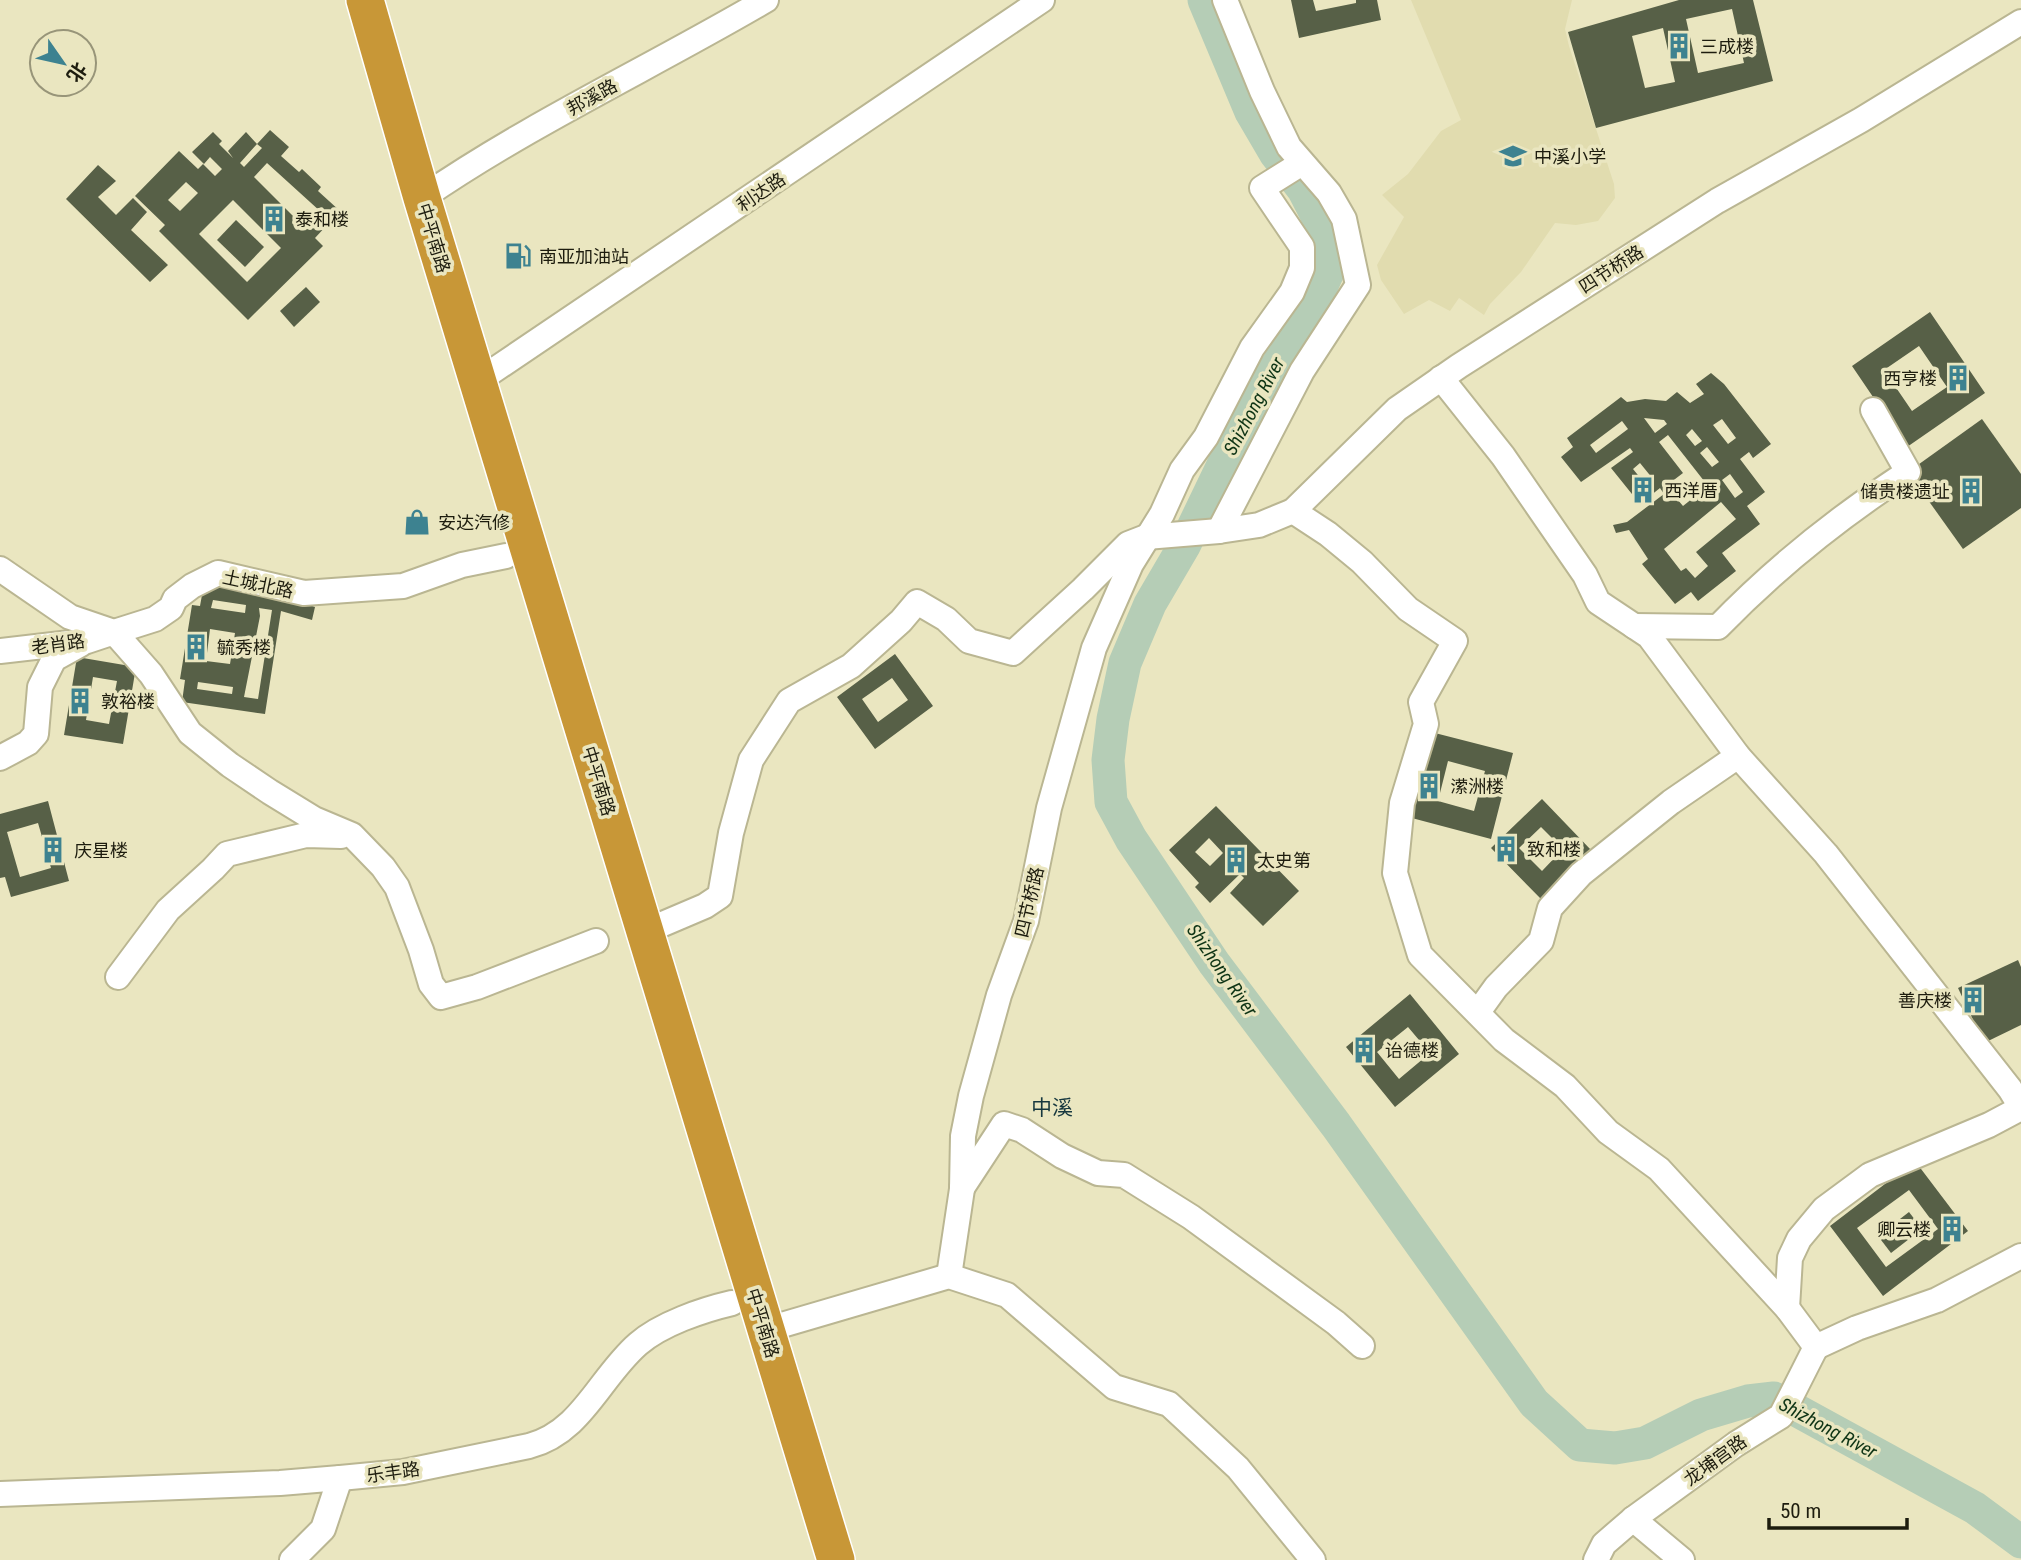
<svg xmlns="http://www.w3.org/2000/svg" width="2021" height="1560" font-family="'Roboto Condensed','Noto Sans SC',sans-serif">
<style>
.built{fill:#e1dcaf}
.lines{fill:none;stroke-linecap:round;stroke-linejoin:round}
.river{stroke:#b5cdb6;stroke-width:33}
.building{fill:#576047;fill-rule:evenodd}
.minor-casing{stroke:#bab692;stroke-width:28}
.highway-casing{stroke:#fff;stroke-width:40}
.minor{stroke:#fff;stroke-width:24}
.highway{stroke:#c89737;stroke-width:37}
.labels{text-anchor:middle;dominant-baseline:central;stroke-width:7;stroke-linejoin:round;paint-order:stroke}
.poi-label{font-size:18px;fill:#1d1c0e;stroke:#eae6c0;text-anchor:start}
.street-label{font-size:18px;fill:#1d1c0e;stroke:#eae6c0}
.water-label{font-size:19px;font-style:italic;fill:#0e3415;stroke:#eae6c0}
.quarter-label{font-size:21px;fill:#17383f;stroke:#eae6c0}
</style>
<rect width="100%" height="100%" fill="#eae6c0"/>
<path class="built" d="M1411,0H1572L1565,29L1569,46L1614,184L1615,198L1598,221L1576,225L1555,223L1521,272L1490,304L1484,315L1459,298L1450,311L1429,300L1404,314L1381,280L1377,265L1404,217L1382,195L1408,174L1441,131L1461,120Z"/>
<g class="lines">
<path class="river" d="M1204,0L1251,112L1275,153L1303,189L1318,218L1328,242V272L1312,308L1248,413L1184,546L1150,604L1125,663L1113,719L1108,760L1111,802L1131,839L1214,963L1336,1125L1534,1403L1580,1445L1615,1448L1645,1443L1701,1415L1748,1401L1774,1398L1975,1508L2021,1542"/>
</g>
<g class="building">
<path d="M1291,0H1313L1316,11L1356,3V0H1377L1381,20L1299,38Z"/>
<path d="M1679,0H1753L1773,81L1596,128L1568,32ZM1732,9L1744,63L1698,73L1686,19ZM1663,28L1675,82L1645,88L1632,36Z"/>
<path d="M270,130L289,147L281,156L299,172L302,169L321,187L318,191L340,211L315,238L323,246L248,320L159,231L165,225L135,196L179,151L198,169L203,164L215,176L222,169L210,157L204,164L192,152L213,132L222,141L219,144L233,158L228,151L246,132L257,144L240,163L244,167L262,148L257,144ZM267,163L321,212L306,229L254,177ZM186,182L198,193L180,211L168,200ZM233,200L281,248L247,282L199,234Z"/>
<path d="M98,165L116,181L98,197L116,215L133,198L147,212L131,230L168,265L150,282L66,199Z"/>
<path d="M236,220L264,247L245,267L217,240Z"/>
<path d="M306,287L320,302L294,327L280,311Z"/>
<path d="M1930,312L1985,393L1907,447L1852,366ZM1919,346L1947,387L1912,411L1884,370Z"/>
<path d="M1711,373L1724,384L1771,444L1753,458L1749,452L1740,459L1765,492L1747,506L1760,524L1722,553L1736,571L1698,601L1691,592L1675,604L1642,564L1648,559L1629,530L1616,533L1613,525L1627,522L1664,494L1660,488L1640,504L1611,468L1633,452L1630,448L1581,482L1561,457L1573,447L1567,438L1621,397L1627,402L1645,399L1666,401L1677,392L1690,403L1704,394L1696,384ZM1644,418L1664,420L1667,424L1655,433ZM1722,419L1736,438L1728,444L1713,425ZM1622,421L1628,429L1596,453L1590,445ZM1692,429L1702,441L1695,446L1686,435ZM1668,435L1708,486L1683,506L1666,486L1683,473L1659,442ZM1707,447L1719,462L1712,467L1700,453ZM1640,463L1653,479L1646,485L1633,469ZM1730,474L1743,492L1735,498L1722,480ZM1721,502L1736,519L1696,552L1708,566L1695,578L1686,568L1681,571L1664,549Z"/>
<path d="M1982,419L2021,474V508L1963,549L1908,472Z"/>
<path d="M204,584L286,597L315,607L312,620L281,611L265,714L182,702L185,680L180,679L192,605L200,606ZM213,600L246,605L245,613L211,608ZM259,608L272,610L258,699L244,697L260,616ZM210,629L235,633L230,664L206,661ZM198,682L233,687L232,694L197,689Z"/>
<path d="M895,654L933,706L875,749L837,697ZM892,678L908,700L878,722L862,699Z"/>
<path d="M77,657L136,667L123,744L64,735ZM93,677L117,681L109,724L86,720Z"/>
<path d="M1431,732L1513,753L1491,839L1408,817ZM1448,761L1485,771L1474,811L1438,801Z"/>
<path d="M1542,799L1591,850L1541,899L1491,848ZM1541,827L1563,849L1542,871L1519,848Z"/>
<path d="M48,801L69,881L11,897L5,877L0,878V814ZM38,823L51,868L20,877L7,832Z"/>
<path d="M1216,806L1299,891L1263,926L1230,893L1244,878L1240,874L1210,903L1195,887L1199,883L1169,850ZM1209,838L1223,853L1210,866L1195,852Z"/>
<path d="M2018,960L2021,967V1025L1984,1043L1958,988Z"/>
<path d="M1410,994L1459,1054L1395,1107L1346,1047ZM1408,1027L1430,1053L1399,1079L1377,1052Z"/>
<path d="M1915,1161L1968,1231L1883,1296L1830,1226ZM1909,1190L1938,1229L1886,1267L1857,1228Z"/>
<path d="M1909,1212L1922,1229L1891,1253L1878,1236Z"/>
</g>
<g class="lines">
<g class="minor-casing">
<g id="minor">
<path d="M422,198C531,123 652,67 766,0"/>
<path d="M1441,378L1503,456L1585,575L1598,602L1649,636L1738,756L1826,854L2010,1089L2021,1107"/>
<path d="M478,381L1042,0"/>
<path d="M1293,511L1328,534L1362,562L1408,609L1455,641L1421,702L1426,724L1402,803L1395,873L1420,955L1504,1040L1565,1086L1608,1132L1659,1169L1787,1308L1816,1347"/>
<path d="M1219,531L1302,371L1358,285L1344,219L1329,193L1289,147L1262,91L1225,0"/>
<path d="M0,569L70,617L114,632L155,619L171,608L175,599L192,586L218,573L304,593L403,586L462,565L506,556"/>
<path d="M1634,626L1718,627C1775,568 1839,517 1908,472L1873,410"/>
<path d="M0,651L87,641L114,632L151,674L190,733L230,765L270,792L314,819L352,835L383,867L397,887L421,950L431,984L441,997L477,987L596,941"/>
<path d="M0,758L28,743L36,734L40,687L54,659L81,644"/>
<path d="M644,932L705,906L720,896L731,833L751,760L789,701L851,666L901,621L917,602L946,619L969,641L1013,653L1083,589L1128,544L1146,537L1219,531L1259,525L1293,511L1397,409L1459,366L1717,201L1861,120L2021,22"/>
<path d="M118,977L168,910L213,869L227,854L306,835L341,836"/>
<path d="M1478,1012L1496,987L1541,941L1550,908L1581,874L1671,802L1738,756"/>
<path d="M962,1188L1004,1124L1022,1130L1062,1156L1098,1173L1124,1175L1191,1217L1336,1323L1362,1346"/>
<path d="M949,1276L962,1189L963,1136L971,1096L999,995L1026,921L1049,808L1094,648L1131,564L1162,514L1182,470L1206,437L1252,348L1292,292L1302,268V247L1262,188L1302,163"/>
<path d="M1787,1308L1790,1258L1799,1239L1824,1209L1870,1175L1989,1125L2021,1108"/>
<path d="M765,1330L949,1276L1007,1295L1114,1387L1169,1404L1238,1468L1313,1560"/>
<path d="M1816,1347L1857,1328L1937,1300L2021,1256"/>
<path d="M0,1494L280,1483L340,1478L403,1472L529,1446C582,1432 599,1378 638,1344C661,1324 702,1310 732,1303"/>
<path d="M1633,1519L1682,1560"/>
<path d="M292,1560L323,1529L340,1478"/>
<path d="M1596,1560L1604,1544L1633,1519L1736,1444L1781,1416L1816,1347"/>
</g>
</g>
<g class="highway-casing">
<path id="highway" d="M365,0L422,198L836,1560"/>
</g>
<use href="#minor" class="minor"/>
<use href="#highway" class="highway"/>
</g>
<defs>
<g id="building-bare" transform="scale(2.1)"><path d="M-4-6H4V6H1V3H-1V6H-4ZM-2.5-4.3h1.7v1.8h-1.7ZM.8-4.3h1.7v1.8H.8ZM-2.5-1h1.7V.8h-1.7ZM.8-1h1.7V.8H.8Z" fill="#3d8290" stroke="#eae6c0" stroke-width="2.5" paint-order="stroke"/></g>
<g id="school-bare" transform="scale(2.1)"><path d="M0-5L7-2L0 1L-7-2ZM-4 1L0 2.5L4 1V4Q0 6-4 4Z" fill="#3d8290" stroke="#eae6c0" stroke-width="2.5" paint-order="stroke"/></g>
<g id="fuel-bare" transform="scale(2.1)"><path d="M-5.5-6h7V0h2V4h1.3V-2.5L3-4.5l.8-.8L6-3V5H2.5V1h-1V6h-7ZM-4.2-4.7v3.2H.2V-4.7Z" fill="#3d8290" stroke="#eae6c0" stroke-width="2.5" paint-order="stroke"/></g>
<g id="shop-bare" transform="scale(2.1)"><path d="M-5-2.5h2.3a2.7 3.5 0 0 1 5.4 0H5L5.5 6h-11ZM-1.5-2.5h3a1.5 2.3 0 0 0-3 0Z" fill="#3d8290" stroke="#eae6c0" stroke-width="2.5" paint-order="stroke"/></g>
</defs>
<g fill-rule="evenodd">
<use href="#building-bare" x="1679" y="46"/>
<use href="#school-bare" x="1513" y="156"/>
<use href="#building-bare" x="274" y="219"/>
<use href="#fuel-bare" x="518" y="256"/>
<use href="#building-bare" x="1958" y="378"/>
<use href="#building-bare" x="1643" y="490"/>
<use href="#building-bare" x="1971" y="491"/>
<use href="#shop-bare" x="417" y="522"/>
<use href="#building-bare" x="196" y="647"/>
<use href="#building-bare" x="80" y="701"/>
<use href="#building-bare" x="1429" y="786"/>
<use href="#building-bare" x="1506" y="849"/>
<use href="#building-bare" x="53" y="850"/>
<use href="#building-bare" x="1236" y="860"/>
<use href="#building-bare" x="1973" y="1000"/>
<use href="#building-bare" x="1364" y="1050"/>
<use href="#building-bare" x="1952" y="1229"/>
</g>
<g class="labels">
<g class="poi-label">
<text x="1700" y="46">三成楼</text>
<text x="1534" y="156">中溪小学</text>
<text x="295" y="219">泰和楼</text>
<text x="539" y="256">南亚加油站</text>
<text x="1937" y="378" text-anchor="end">西亨楼</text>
<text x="1664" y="490">西洋厝</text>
<text x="1950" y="491" text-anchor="end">储贵楼遗址</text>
<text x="438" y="522">安达汽修</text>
<text x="217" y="647">毓秀楼</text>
<text x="101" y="701">敦裕楼</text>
<text x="1450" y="786">潆洲楼</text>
<text x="1527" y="849">致和楼</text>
<text x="74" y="850">庆星楼</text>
<text x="1257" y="860">太史第</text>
<text x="1952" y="1000" text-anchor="end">善庆楼</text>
<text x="1385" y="1050">诒德楼</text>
<text x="1931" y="1229" text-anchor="end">卿云楼</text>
</g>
<g class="street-label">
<text transform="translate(592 97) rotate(-29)">邦溪路</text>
<text transform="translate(761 192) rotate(-34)">利达路</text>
<text transform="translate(434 238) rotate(73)">中平南路</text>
<text transform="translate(1611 269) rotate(-33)">四节桥路</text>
<text transform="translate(258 584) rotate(12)">土城北路</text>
<text transform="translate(58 644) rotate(-8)">老肖路</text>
<text transform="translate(599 781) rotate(73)">中平南路</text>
<text transform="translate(1029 902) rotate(-77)">四节桥路</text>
<text transform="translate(763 1323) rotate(73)">中平南路</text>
<text transform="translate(1715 1460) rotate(-36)">龙埔宫路</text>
<text transform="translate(393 1472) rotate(-8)">乐丰路</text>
</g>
<g class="water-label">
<text transform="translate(1254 406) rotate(-62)">Shizhong River</text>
<text transform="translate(1222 970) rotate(55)">Shizhong River</text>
<text transform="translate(1828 1428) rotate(28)">Shizhong River</text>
</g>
<g class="quarter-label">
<text x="1052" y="1108">中溪</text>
</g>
</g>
<g transform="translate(63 63) rotate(124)"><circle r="33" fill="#eae6c0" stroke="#989579" stroke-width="2"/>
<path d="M0-5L12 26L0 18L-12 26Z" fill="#3d8290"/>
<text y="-10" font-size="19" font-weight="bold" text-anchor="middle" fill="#1d1c0e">北</text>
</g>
<path d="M1769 1518v10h138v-10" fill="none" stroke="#1d1c0e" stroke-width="3.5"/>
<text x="1780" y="1518" font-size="21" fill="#1d1c0e" stroke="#eae6c0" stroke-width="5" paint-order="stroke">50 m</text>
</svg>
